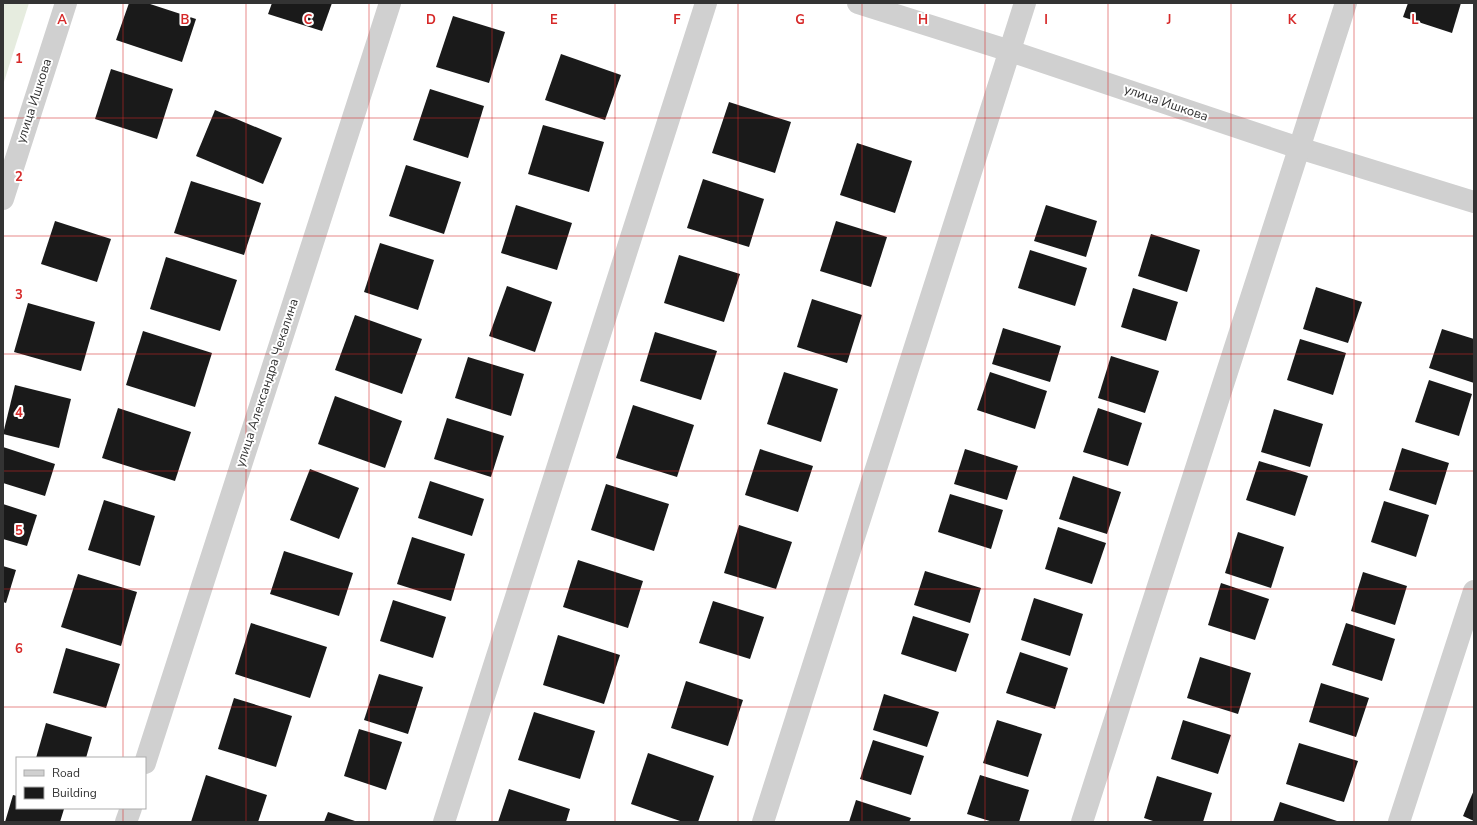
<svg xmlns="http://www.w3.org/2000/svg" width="1477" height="825" font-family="'Nunito Sans',sans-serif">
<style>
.green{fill:#e6ecdf}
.building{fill:#1a1a1a}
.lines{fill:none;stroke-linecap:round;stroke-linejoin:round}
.minor{stroke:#d0d0d0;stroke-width:22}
.grid{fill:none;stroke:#d62828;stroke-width:1;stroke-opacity:0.55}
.labels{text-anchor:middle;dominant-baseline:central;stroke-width:4;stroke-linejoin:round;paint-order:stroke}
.street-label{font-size:13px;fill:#333;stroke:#fff}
.grid-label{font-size:13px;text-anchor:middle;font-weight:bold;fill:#d62828;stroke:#fff;stroke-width:4;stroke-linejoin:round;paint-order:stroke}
</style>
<rect width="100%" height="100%" fill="#fff"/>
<path class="green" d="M3,3H29L3,85Z"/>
<g class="building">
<path d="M129,3H147L196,19L182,62L116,40Z"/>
<path d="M272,3H332L322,31L268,14Z"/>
<path d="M1408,3H1461L1452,33L1403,17Z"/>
<path d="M453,16L505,32L489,83L436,67Z"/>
<path d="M561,54L621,75L605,120L545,100Z"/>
<path d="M111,69L173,89L157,139L95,119Z"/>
<path d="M430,89L484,106L468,158L413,140Z"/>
<path d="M729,102L791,122L775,173L712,153Z"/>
<path d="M215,110L282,138L263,184L196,156Z"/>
<path d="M543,125L604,142L589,192L528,174Z"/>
<path d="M857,143L912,161L895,213L840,195Z"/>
<path d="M406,165L461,182L444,234L389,216Z"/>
<path d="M703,179L764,199L749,247L687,228Z"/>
<path d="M191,181L261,203L244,255L174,233Z"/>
<path d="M516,205L572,223L557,270L501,253Z"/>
<path d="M1046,205L1097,221L1086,257L1034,241Z"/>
<path d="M55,221L111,239L97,282L41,264Z"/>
<path d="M836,221L887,237L871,287L820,271Z"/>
<path d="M1151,234L1200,250L1187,292L1138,276Z"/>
<path d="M380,243L434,260L418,310L364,292Z"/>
<path d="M1030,250L1087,268L1075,306L1018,288Z"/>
<path d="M679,255L740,274L724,322L664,303Z"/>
<path d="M166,257L237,280L220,331L150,309Z"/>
<path d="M507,286L552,302L535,352L489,336Z"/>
<path d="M1316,287L1362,302L1348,343L1303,329Z"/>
<path d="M1133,288L1178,302L1166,341L1121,327Z"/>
<path d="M812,299L862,315L847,363L797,347Z"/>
<path d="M28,303L95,322L81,371L14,352Z"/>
<path d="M355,315L422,339L402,394L335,370Z"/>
<path d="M1003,328L1061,346L1050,382L992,364Z"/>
<path d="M1442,329L1474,339V383L1429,368Z"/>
<path d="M143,331L212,353L195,407L126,385Z"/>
<path d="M655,332L717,351L701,400L640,381Z"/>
<path d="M1300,339L1346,353L1333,395L1287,380Z"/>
<path d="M1111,356L1159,371L1145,413L1098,398Z"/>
<path d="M468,357L524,374L511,416L455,398Z"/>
<path d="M784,372L838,389L821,442L767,424Z"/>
<path d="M990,372L1047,391L1035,429L977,410Z"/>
<path d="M1429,380L1472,394L1459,436L1415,422Z"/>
<path d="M15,385L71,399L59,448L3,434Z"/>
<path d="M335,396L402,421L385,468L318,444Z"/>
<path d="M633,405L694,425L677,477L616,458Z"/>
<path d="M118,408L191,432L175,481L102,458Z"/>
<path d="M1098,408L1142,423L1128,466L1083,452Z"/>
<path d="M1274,409L1323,424L1310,467L1261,452Z"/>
<path d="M447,418L504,436L491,477L434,459Z"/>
<path d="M3,447L55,464L45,496L3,483Z"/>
<path d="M1402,448L1449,463L1436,505L1389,490Z"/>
<path d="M760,449L813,466L798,512L745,495Z"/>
<path d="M965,449L1018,466L1007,500L954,484Z"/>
<path d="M1259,461L1308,476L1295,516L1246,500Z"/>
<path d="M310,469L359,488L339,539L290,520Z"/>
<path d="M1073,476L1121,492L1107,534L1059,519Z"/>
<path d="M430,481L484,499L472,536L418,518Z"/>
<path d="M606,484L669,504L654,551L591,530Z"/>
<path d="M950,494L1003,510L991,549L938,532Z"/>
<path d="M104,500L155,516L140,566L88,550Z"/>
<path d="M1384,501L1429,515L1416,557L1371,542Z"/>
<path d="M3,504L37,515L27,546L3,539Z"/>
<path d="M739,525L792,542L776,589L724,573Z"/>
<path d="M1058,527L1106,543L1092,584L1045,569Z"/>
<path d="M1238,532L1284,547L1271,588L1225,573Z"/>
<path d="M412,537L465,554L451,601L397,584Z"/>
<path d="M284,551L353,573L339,616L270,594Z"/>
<path d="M578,560L643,581L628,628L563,607Z"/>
<path d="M3,566L16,570L6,603L3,602Z"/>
<path d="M925,571L981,588L970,623L914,605Z"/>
<path d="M1363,572L1407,586L1395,625L1351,611Z"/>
<path d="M78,574L137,592L121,646L61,627Z"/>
<path d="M1221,583L1269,599L1255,640L1208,625Z"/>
<path d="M1034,598L1083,614L1070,656L1021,640Z"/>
<path d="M393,600L446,617L433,658L380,641Z"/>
<path d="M713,601L764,617L750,659L699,643Z"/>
<path d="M913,616L969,634L956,672L901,654Z"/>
<path d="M251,623L327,647L310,698L235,674Z"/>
<path d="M1346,623L1395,639L1382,681L1332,665Z"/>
<path d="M558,635L620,655L604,704L543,685Z"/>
<path d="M66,648L120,664L106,708L53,693Z"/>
<path d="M1020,652L1068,668L1055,709L1006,693Z"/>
<path d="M1200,657L1251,673L1238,714L1187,698Z"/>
<path d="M379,674L423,687L408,734L364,720Z"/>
<path d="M686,681L743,700L728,746L671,728Z"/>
<path d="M1321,683L1369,698L1356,737L1309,722Z"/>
<path d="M884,694L939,712L927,747L873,730Z"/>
<path d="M234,698L292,716L276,767L218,749Z"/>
<path d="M534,712L595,731L580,779L518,760Z"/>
<path d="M997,720L1042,734L1028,777L983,763Z"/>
<path d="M1183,720L1231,735L1218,774L1171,759Z"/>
<path d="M46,723L92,737L86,758H36Z"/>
<path d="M359,729L402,742L386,790L344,776Z"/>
<path d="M873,740L924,756L911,795L860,779Z"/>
<path d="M1299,743L1358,761L1344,802L1286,784Z"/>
<path d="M648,753L714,776L698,822H683L631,804Z"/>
<path d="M206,775L267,795L258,822H191Z"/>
<path d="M980,775L1029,790L1019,822H993L967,814Z"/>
<path d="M1157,776L1212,793L1203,822H1156L1144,818Z"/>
<path d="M509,789L570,809L566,822H498Z"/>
<path d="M1474,790V821L1463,816Z"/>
<path d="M13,795L17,796V808H59L64,809L60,822H5Z"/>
<path d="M856,800L911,818L909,822H849Z"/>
<path d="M1280,802L1340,822H1273Z"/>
<path d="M328,812L358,822H324Z"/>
</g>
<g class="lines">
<g class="minor">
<path d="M858,3L1010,51L1299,148L1474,202"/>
<path d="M3,199L66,3"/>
<path d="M145,763L390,3"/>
<path d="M126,822L131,808"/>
<path d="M444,822L706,3"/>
<path d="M763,822L1025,3"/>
<path d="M1082,822L1346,3"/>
<path d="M1399,822L1474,591"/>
</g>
</g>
<path class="grid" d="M123,3V758M246,3V822M369,3V822M492,3V822M615,3V822M738,3V822M862,3V822M985,3V822M1108,3V822M1231,3V822M1354,3V822M3,118H1474M3,236H1474M3,354H1474M3,471H1474M3,589H1474M3,707H1474M123,808V822"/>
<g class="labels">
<g class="street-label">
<text transform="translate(34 101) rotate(-72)">улица Ишкова</text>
<text transform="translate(1166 103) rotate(19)">улица Ишкова</text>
<text transform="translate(267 383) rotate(-72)">улица Александра Чекалина</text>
</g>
</g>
<g class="grid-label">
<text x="62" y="24">A</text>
<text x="185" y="24">B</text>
<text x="308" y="24">C</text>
<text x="431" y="24">D</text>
<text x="554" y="24">E</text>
<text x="677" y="24">F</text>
<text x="800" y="24">G</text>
<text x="923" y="24">H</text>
<text x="1046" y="24">I</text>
<text x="1169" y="24">J</text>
<text x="1292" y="24">K</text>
<text x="1415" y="24">L</text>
<text x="19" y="63">1</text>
<text x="19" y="181">2</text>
<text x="19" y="299">3</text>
<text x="19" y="417">4</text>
<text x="19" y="535">5</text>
<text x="19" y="653">6</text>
</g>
<rect width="1477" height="825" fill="none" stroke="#333333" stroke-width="8"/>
<rect x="16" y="757" width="130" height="52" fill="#ffffff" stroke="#adadad"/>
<rect x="24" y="770" width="20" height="6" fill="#d0d0d0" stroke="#adadad"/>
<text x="52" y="777" font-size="12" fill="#333333">Road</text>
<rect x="24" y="787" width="20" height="12" fill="#1a1a1a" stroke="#adadad"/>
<text x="52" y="797" font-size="12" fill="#333333">Building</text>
</svg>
